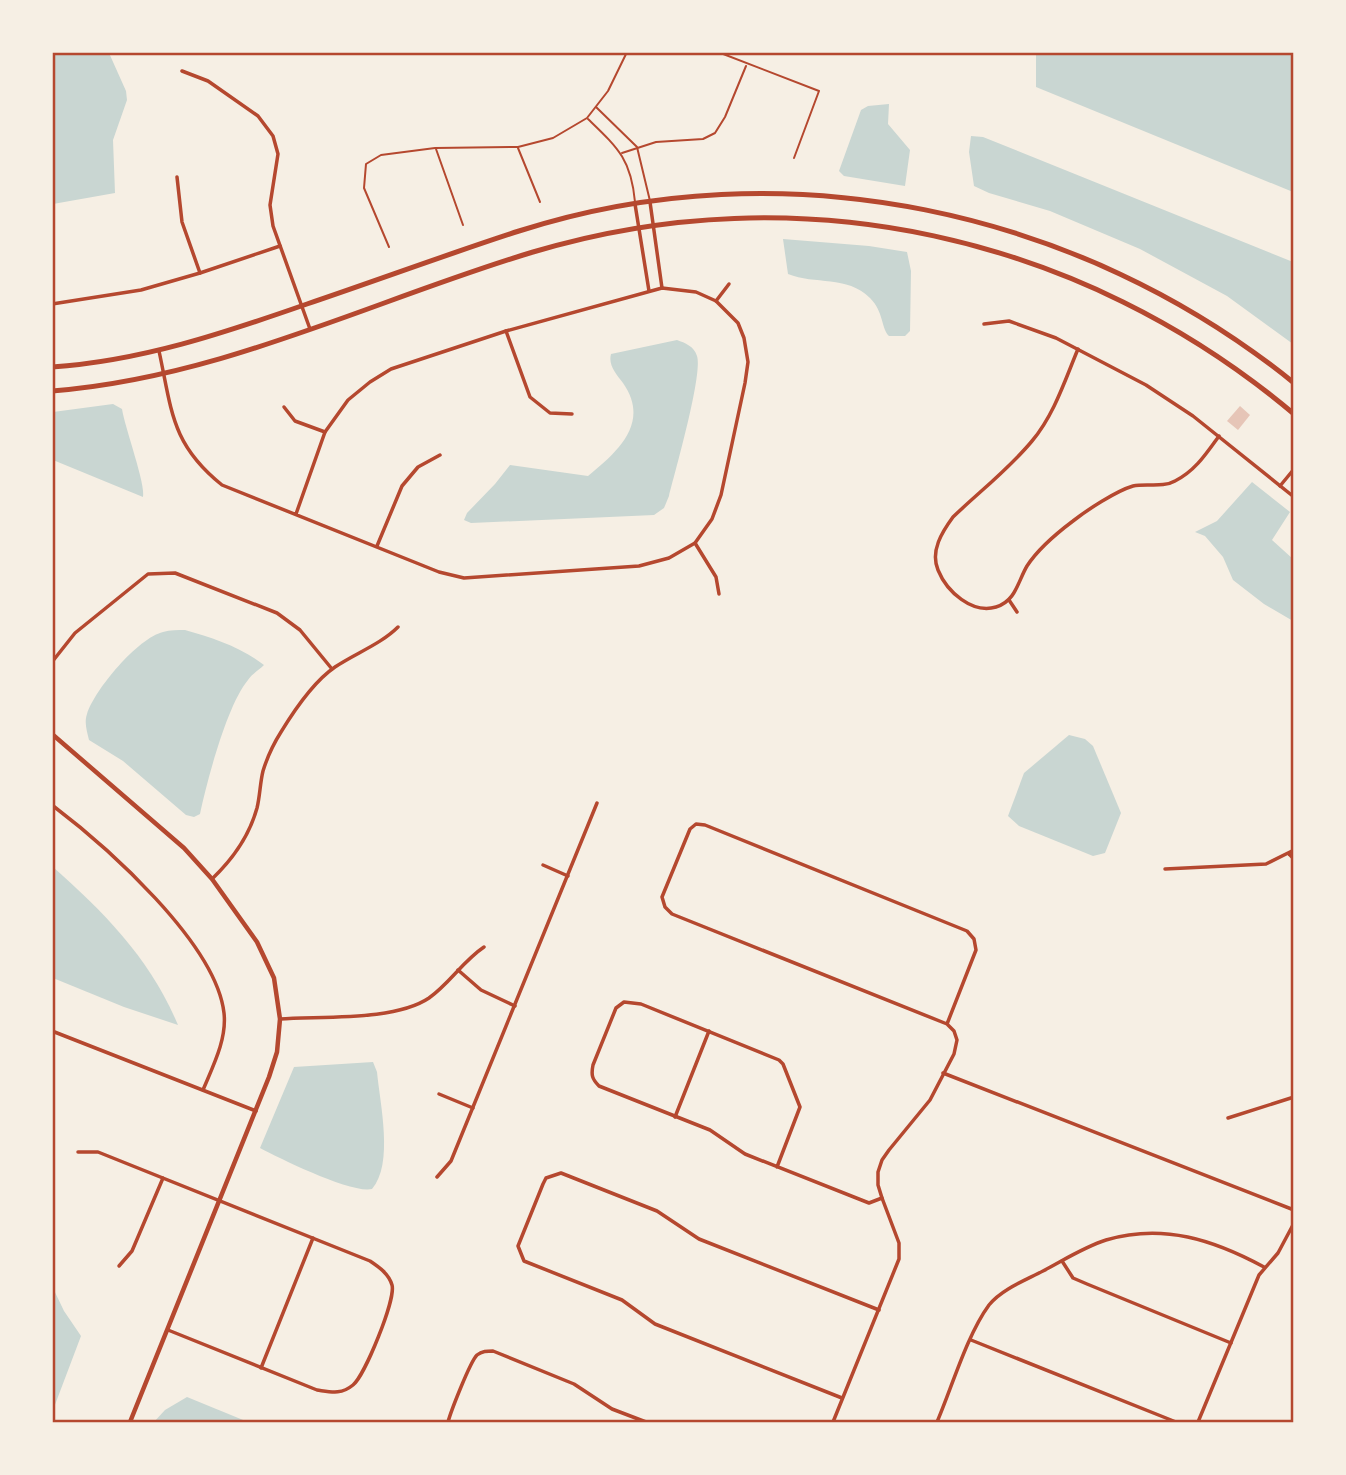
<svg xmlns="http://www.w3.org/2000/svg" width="1346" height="1475" font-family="'Public Sans',sans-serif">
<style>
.water{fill:#c9d6d2}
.building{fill:#e6c5b7}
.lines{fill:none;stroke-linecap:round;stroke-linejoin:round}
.service{stroke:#b5482f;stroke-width:2}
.minor{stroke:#b5482f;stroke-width:3.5}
.tertiary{stroke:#b5482f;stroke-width:4.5}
.primary{stroke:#b5482f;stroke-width:5}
.neatline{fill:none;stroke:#b5482f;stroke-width:2.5}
</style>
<rect width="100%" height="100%" fill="#f6efe4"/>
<g class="water">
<path d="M53,52L109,53L126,91L127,100L113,140L115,193L53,204Z"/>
<path d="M1036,53H1293V192L1036,87Z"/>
<path d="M889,104L888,124L910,150L905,186L844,176L839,171L861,110L868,106Z"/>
<path d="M971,136L983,137L1293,262V344L1227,296L1140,249L1050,211L989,193L974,186L969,152Z"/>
<path d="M783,239L869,246L907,252L911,271L910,331L905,336H889C881,328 884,312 870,298C847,275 815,285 788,274Z"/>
<path d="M677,340C685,343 694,346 697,356C703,374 675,472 669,496L664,508L654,515L471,523L464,520L467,513L495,484L510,465L588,476C617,452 651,423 623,383C616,374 608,365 611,354Z"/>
<path d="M113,404L122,409C125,428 146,485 143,497L53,460V412Z"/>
<path d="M1252,482L1290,512L1272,540L1293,559V621L1264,604L1233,580L1223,557L1205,536L1195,532L1217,521Z"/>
<path d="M185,630C213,638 241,647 264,665C259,670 252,674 248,680C227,705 207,781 200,814L194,817L186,815L123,761L89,740C87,731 84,723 87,714C95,689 138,638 163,632C170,630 178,630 185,630Z"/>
<path d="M1069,735L1085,739L1093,746L1121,813L1105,853L1093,856L1019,826L1008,816L1024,773Z"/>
<path d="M53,867C106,914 150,959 178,1025L124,1007L53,978Z"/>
<path d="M373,1062L377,1072C380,1104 394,1164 372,1189C352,1194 281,1159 260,1148L294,1067Z"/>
<path d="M52,1286L64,1311L81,1336L53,1410Z"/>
<path d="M187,1397L248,1422H154L165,1410Z"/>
</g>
<path class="building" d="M1240,406L1250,415L1238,430L1227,421Z"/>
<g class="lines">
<g class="service">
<path d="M718,52L819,91L794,158"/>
<path d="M596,107L637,147L650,201"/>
<path d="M588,119C618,148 631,159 635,202"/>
<path d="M518,148L540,202"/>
<path d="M436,149L463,225"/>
<path d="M622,153L656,142L703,139L715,133L725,117L746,66"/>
<path d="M389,247L364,188L366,164L381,155L435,148L518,147L553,138L587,118L608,91L627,52"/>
</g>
<g class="minor">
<path d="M182,71L208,81L258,116L273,136L278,154L270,205L273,226L310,329"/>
<path d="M177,177L182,222L200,273"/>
<path d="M650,202L662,288"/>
<path d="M635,204L649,291"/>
<path d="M716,301L729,284"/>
<path d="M52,304L141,290L200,273L280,246"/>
<path d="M984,324L1009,321L1056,338L1146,385L1193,416L1294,497"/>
<path d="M506,331L530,397L550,413L572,414"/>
<path d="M1078,349C1065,380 1054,415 1032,441C1009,469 979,492 953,517C942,532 930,551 938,570C947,592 972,614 996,607C1016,601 1018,581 1027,566C1038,549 1057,533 1073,521C1087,510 1116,491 1133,486C1146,483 1163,488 1175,481C1195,471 1206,454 1219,436"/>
<path d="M159,351C172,411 171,444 222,485L439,572L464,578L639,566L669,558L695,543L712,519L721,495L745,383L748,362L744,338L738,323L716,301L696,292L662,288L506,331L391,369L370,382L348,400L325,432L296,514"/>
<path d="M284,407L295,421L325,432"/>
<path d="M1280,486L1294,469"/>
<path d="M695,543L716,577L719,594"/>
<path d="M377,546L402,486L418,467L440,455"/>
<path d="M1009,600L1017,612"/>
<path d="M52,662L75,633L148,574L175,573L277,613L300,630L332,669"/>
<path d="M52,805C106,846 216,943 224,1013C227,1039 213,1066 203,1090"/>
<path d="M1289,854L1294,859"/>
<path d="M543,865L568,876"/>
<path d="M1165,869L1266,864L1294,850"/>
<path d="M212,879C233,859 249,837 257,808C260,796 260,783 263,771C267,758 274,743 281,732C295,709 313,682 335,667C356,653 381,644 398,627"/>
<path d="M458,970L481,990L515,1006"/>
<path d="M280,1019C322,1016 395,1021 429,998C450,983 463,961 484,947"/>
<path d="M52,1031L256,1111"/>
<path d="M943,1073L1294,1210"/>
<path d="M439,1094L473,1108"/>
<path d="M675,1117L709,1031"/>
<path d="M1228,1118L1294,1097"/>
<path d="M78,1152H98L370,1261C379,1267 389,1274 392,1285C396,1299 365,1375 353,1385C341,1395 331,1392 317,1390L168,1330"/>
<path d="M777,1167L800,1107L783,1064L779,1060L641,1004L624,1002L616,1008L593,1065C591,1075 592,1079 599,1086L710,1130L745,1154L869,1203L882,1198"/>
<path d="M437,1177L451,1161L597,803"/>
<path d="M1062,1261L1073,1278L1087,1284L1231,1343"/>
<path d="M119,1266L132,1251L163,1178"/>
<path d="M971,1340L1176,1422"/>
<path d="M261,1368L313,1238"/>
<path d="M842,1398L655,1324L622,1300L524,1261L518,1246L543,1184L546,1178L561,1173L657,1211L699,1239L879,1310"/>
<path d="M448,1422C451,1411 470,1362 477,1355C482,1351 487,1351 493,1351L574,1384L612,1409L646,1422"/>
<path d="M833,1422L899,1259V1243L882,1198L878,1185V1172L882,1160L889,1150L930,1100L954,1054L957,1040L954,1031L947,1024L672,914L665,907L662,897L690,829L696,824L705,825L967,931L974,939L976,950L947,1024"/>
<path d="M937,1422C952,1387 967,1335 989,1305C1002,1289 1026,1280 1043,1271C1064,1260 1084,1247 1106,1240C1163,1223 1214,1240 1264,1267"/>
<path d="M1198,1422L1259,1275L1278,1253L1294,1223"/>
</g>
<path class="tertiary" d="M52,734L184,848L212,879L257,942L274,978L280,1019L277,1052L269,1077L130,1422"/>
<g class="primary">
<path d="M52,367C141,361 224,333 307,304C378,280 448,254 519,231C783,146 1080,209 1294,383"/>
<path d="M52,391C221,378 373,300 533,252C799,172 1082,235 1294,414"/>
</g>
</g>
<rect width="1346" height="1475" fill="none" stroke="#f6efe4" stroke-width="108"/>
<rect x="54" y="54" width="1238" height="1367" class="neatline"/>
</svg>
